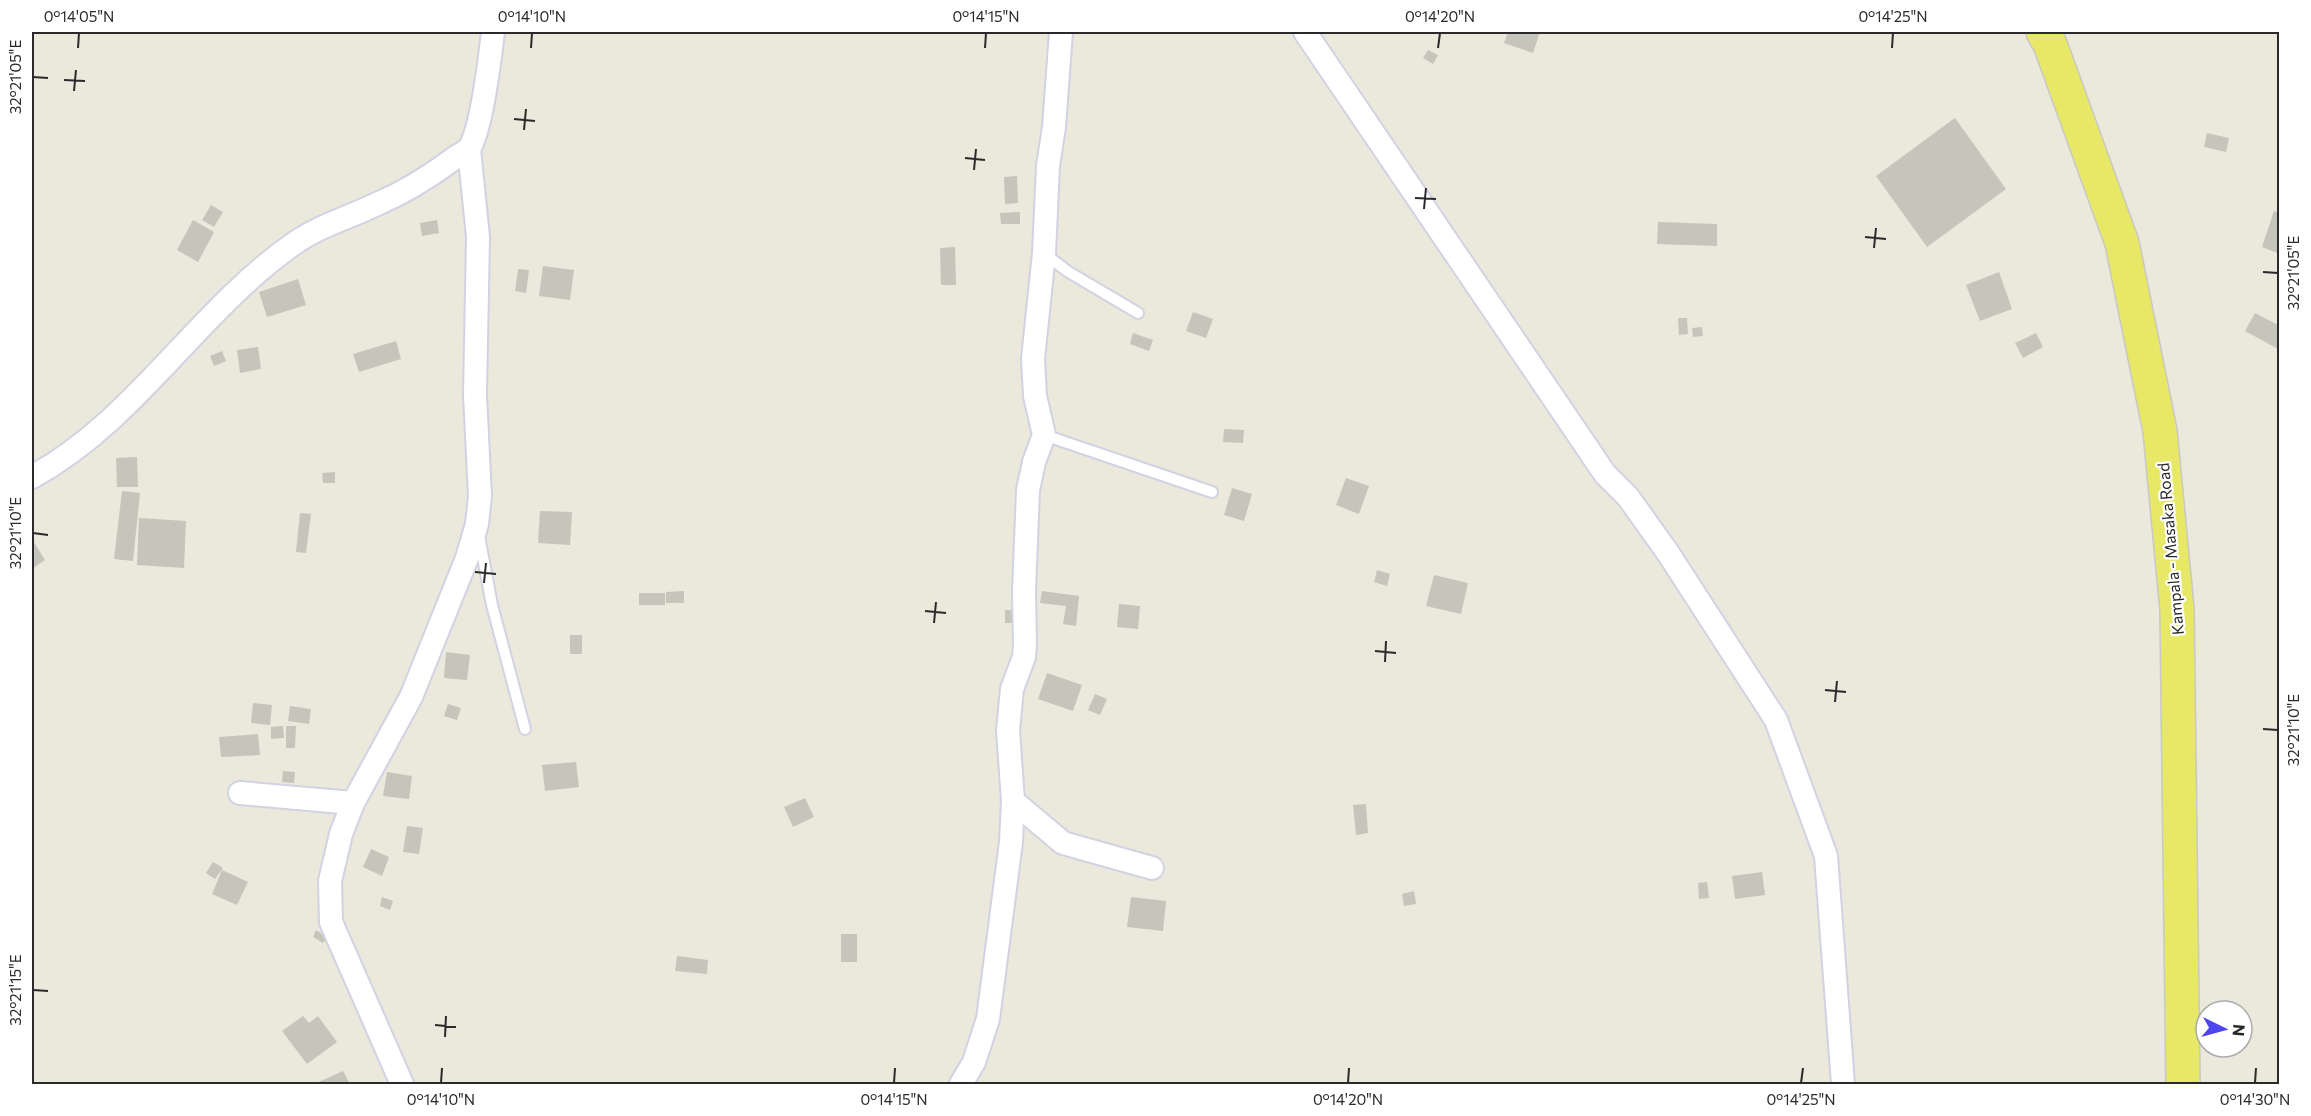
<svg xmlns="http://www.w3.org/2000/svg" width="2311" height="1116" font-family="Commissioner,sans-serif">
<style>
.building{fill:#c6c5bc}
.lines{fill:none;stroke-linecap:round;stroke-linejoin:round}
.lane-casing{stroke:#d3d2e2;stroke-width:14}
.street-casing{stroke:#d3d2e2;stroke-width:26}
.primary-casing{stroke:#c8c8c8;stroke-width:36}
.lane{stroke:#fff;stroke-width:10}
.street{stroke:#fff;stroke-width:22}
.primary{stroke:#e7e865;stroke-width:33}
.ticks{fill:none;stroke:#2a2a2a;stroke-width:2}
.labels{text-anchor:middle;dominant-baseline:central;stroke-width:4.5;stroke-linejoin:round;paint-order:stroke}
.street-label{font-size:16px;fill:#2a2a2a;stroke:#fff}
.neatline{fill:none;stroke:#2a2a2a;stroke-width:2}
.ticks-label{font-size:15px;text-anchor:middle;fill:#2a2a2a}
</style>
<rect width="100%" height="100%" fill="#ebe8dc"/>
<g class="building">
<path d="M1508,32H1540L1533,53L1504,43Z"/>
<path d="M1428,50L1438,55L1433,64L1423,58Z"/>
<path d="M1955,118L2006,189L1927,247L1876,176Z"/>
<path d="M2207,133L2229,138L2226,152L2204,147Z"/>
<path d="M1017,176L1018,203L1005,204L1004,177Z"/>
<path d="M211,205L223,212L214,227L202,220Z"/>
<path d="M2274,211L2280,213V254L2262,247Z"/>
<path d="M1020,212V224H1001L1000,213Z"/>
<path d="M193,220L214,232L198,262L177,250Z"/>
<path d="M437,220L439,233L422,236L420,223Z"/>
<path d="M1658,222L1717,224V246L1657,244Z"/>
<path d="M955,247L956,285H941L940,248Z"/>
<path d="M543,266L574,270L570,300L539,296Z"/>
<path d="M518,269L529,270L526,293L515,291Z"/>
<path d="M1999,272L2012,309L1980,321L1966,285Z"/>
<path d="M298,279L306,305L267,317L259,292Z"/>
<path d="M1193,312L1213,319L1206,338L1186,331Z"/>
<path d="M2255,313L2280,326V350L2245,331Z"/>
<path d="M1678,318H1687L1688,334L1679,335Z"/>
<path d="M1702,327L1703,336L1693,337L1692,328Z"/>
<path d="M1133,333L1153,340L1149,351L1130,344Z"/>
<path d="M2036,333L2043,347L2023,358L2015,343Z"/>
<path d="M396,341L401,359L359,372L353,354Z"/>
<path d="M258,347L261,369L240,373L237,350Z"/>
<path d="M222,351L226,361L214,366L210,356Z"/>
<path d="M1224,429L1244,430L1243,443L1223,442Z"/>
<path d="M137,457L138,487H117L116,458Z"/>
<path d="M335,472V483H323L322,473Z"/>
<path d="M1346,478L1369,486L1359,514L1336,505Z"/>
<path d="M1232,488L1252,494L1244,521L1224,515Z"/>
<path d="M122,491L140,493L133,561L114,559Z"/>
<path d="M540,511L572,512L570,545L538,543Z"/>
<path d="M300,513L311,514L306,553L296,552Z"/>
<path d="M139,518L186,521L184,568L137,565Z"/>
<path d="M32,539L45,560L32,569Z"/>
<path d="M1377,570L1390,574L1387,586L1374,582Z"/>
<path d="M1434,575L1468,583L1461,614L1426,606Z"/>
<path d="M684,591V603H666V592Z"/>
<path d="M1042,591L1079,596L1076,626L1063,624L1066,606L1040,603Z"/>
<rect x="639" y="593" width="26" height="12"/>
<path d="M1119,604L1140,606L1138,629L1117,627Z"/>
<rect x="1005" y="610" width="8" height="13"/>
<rect x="570" y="635" width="12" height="19"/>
<path d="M446,652L470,655L467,680L444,678Z"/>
<path d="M1047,673L1082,685L1073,711L1038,699Z"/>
<path d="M1095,694L1107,699L1100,715L1088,710Z"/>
<path d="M253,703L272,705L270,725L251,723Z"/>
<path d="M448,704L461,708L457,720L444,716Z"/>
<path d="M290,706L311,709L309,724L288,721Z"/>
<path d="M283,726L284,738L271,739V727Z"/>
<path d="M286,726H296L295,748H286Z"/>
<path d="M258,734L260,755L221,757L219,737Z"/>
<path d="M576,762L579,787L545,791L542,765Z"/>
<path d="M283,771L295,772L294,783L282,782Z"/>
<path d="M387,772L412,776L409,799L383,796Z"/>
<path d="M805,798L814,817L793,827L784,807Z"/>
<path d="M1366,804L1368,833L1356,835L1353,805Z"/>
<path d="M407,826L423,828L419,854L403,852Z"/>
<path d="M371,849L389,857L382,876L363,867Z"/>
<path d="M213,862L223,868L215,879L206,873Z"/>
<path d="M222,870L248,882L237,905L212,894Z"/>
<path d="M1762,872L1765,895L1735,899L1732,876Z"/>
<path d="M1707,882L1709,898L1699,899L1698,883Z"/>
<path d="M1414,891L1416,904L1404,906L1402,894Z"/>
<path d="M382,897L393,901L390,910L380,906Z"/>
<path d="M1131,897L1166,901L1163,931L1127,927Z"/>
<path d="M316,930L327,937L323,943L313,937Z"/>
<rect x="841" y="934" width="16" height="28"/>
<path d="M677,956L708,960L707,974L675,971Z"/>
<path d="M303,1016L309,1023L318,1016L337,1042L307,1064L282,1031Z"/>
<path d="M343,1071L350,1084H314Z"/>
</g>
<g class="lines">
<g class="lane-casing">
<g id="lane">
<path d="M1044,253L1067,271L1138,313"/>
<path d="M1044,435L1212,492"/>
<path d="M479,536L492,605L525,729"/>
</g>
</g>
<g class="street-casing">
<g id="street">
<path d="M1305,32L1605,474L1628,497L1668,553L1776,720L1826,856L1843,1084"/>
<path d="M32,477C136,420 196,313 292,245C318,226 348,218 377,204C403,193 429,177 452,160C457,156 466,152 470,147C482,126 490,58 493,32"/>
<path d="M240,793L353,803"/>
<path d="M1013,801L1063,843L1152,868"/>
<path d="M402,1084L331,922L330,881L341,834L353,803L411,697L467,558L477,524L480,496L475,395L478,237L469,149"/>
<path d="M961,1084L974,1062L988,1019L1011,842L1013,801L1008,730L1012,689L1024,657L1025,644L1024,592L1028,490L1034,462L1044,435L1035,396L1033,359L1044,253L1048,166L1054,127L1061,32"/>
</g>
</g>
<g class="primary-casing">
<path id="primary" d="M2043,32L2050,44L2122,243L2160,431L2177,609L2183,1084"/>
</g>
<use href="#lane" class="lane"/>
<use href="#street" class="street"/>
<use href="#primary" class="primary"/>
</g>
<path class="ticks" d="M78,48L79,33M531,48L532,33M985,48L986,33M1438,48L1440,33M1892,48L1893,33M33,77L48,78M64,80L85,81M74,91L76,70M514,119L535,121M524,130L526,109M965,158L985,160M974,170L976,149M1415,198L1436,199M1424,209L1426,188M1865,237L1886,239M1874,248L1876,228M2263,272L2278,273M33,533L48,535M475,572L496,574M484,583L486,563M925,611L946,613M934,623L936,602M1375,651L1396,653M1385,662L1386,641M1825,690L1846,692M1835,702L1837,681M2263,729L2278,730M33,990L48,991M435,1025L456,1027M445,1037L446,1016M441,1083L442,1068M894,1083L895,1068M1348,1083L1349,1068M1801,1083L1803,1068M2255,1083L2256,1068"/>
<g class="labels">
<g class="street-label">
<text transform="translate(2170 549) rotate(-95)">Kampala - Masaka Road</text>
</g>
</g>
<rect width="2311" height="1116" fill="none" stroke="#ffffff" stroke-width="66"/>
<g transform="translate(2224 1029) rotate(95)"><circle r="28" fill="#ffffff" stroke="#aaaaaa" stroke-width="1.5"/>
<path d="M0-4.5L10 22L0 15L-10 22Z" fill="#4f46ee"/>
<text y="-9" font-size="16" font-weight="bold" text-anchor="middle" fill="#2a2a2a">N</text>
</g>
<rect x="33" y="33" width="2245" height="1050" class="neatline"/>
<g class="ticks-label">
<text x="79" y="22">0°14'05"N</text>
<text x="532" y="22">0°14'10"N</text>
<text x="986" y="22">0°14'15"N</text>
<text x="1440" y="22">0°14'20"N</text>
<text x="1893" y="22">0°14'25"N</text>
<text transform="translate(16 77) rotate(-90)" y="5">32°21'05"E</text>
<text transform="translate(2294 273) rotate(-90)" y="5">32°21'05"E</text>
<text transform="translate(16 533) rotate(-90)" y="5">32°21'10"E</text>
<text transform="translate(2294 730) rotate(-90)" y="5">32°21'10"E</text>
<text transform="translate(16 990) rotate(-90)" y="5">32°21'15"E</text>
<text x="441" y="1105">0°14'10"N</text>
<text x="894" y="1105">0°14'15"N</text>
<text x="1348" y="1105">0°14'20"N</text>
<text x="1801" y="1105">0°14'25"N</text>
<text x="2255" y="1105">0°14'30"N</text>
</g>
</svg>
